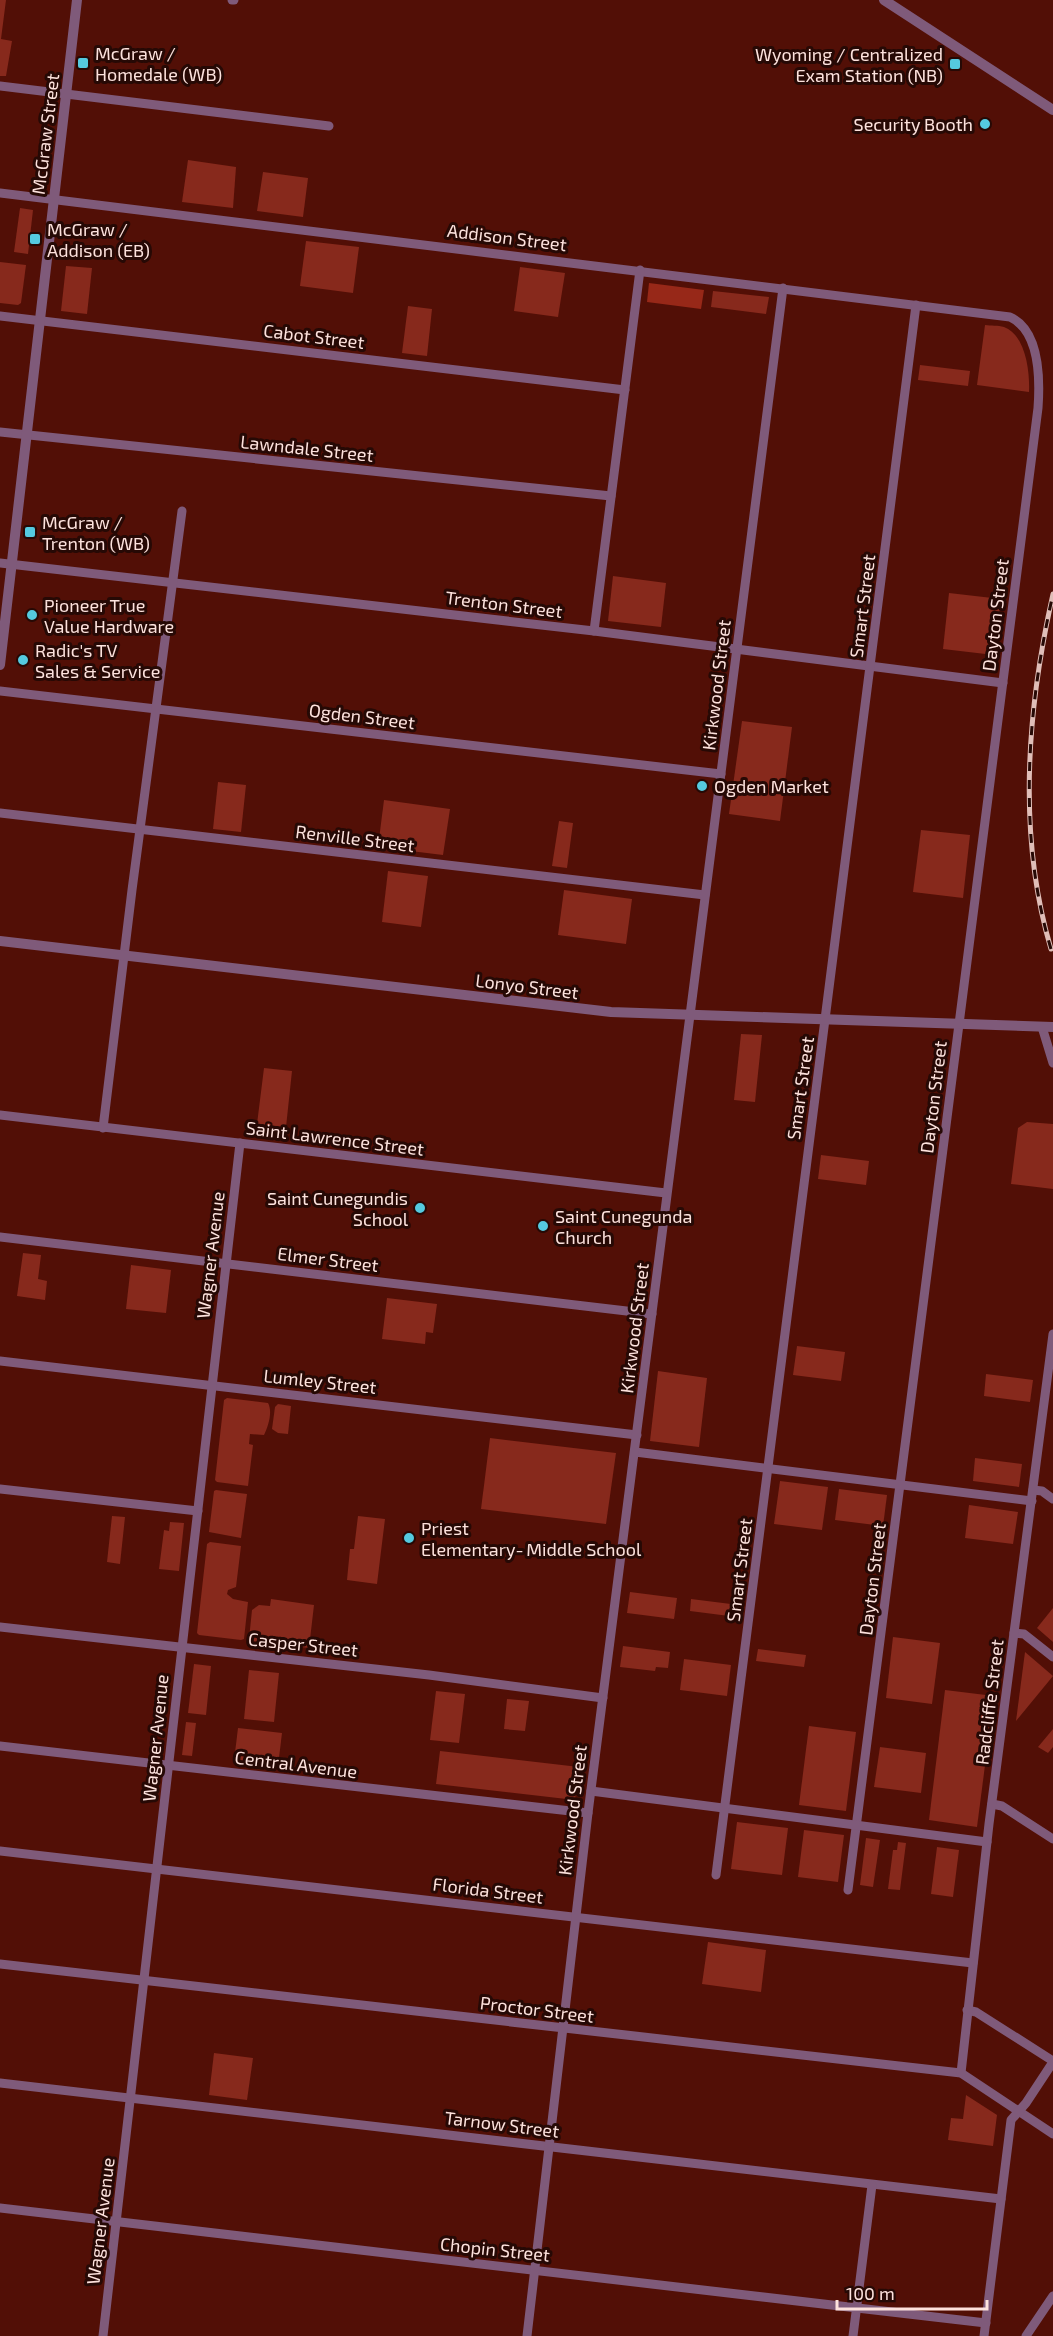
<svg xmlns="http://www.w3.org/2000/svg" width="1053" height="2336" font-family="'Exo 2',sans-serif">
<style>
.green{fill:#87291c}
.forest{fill:#972818}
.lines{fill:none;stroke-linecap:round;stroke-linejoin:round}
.minor{stroke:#7f5a7a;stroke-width:9}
.tertiary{stroke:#7f5a7a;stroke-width:10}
.rail-casing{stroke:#e0beb8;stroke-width:5}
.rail{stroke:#260905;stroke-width:3;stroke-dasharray:9;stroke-linecap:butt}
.poi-dot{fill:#55cadf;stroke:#260905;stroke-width:2}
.labels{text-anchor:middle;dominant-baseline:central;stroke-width:6;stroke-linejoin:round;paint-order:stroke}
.poi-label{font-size:18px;fill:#fde2dd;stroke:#260905;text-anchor:start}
.street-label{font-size:18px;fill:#fde2dd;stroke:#260905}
</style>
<rect width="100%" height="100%" fill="#520f06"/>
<g class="green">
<path d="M0,0H6L1,39L12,41L6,76H0Z"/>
<path d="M188,160L236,167L233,208L182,202Z"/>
<path d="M263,172L308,178L303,217L257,211Z"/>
<path d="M20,208L33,210L28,254L14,252Z"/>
<path d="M306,241L359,247L353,293L300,286Z"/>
<path d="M0,262L26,265L21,303L18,305L0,303Z"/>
<path d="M66,266L92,268L87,314L61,311Z"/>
<path d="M520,267L565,273L558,317L514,311Z"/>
<path d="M713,291L769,297L766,314L711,307Z"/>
<path d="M408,306L432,309L427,356L402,353Z"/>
<path d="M985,325C991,326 998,325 1004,327C1026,335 1030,373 1029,392L977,385Z"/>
<path d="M920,365L970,371L968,386L918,380Z"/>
<path d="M613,576L666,583L661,627L608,621Z"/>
<path d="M949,593L1001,599L994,655L943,649Z"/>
<path d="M742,721L792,727L780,821L729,814Z"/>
<path d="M218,782L246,785L241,832L213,829Z"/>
<path d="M384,800L450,809L443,855L378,847Z"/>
<path d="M559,821L573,823L567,868L552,866Z"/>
<path d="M921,830L970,835L963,898L913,892Z"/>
<path d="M388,871L428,876L421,927L382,922Z"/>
<path d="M564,890L632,899L626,944L558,935Z"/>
<path d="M741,1034L762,1035L755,1102L734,1100Z"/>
<path d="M264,1068L292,1071L286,1127L257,1124Z"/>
<path d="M1027,1122L1053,1124V1189L1011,1184L1018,1128Z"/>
<path d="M821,1155L869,1161L866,1185L818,1179Z"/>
<path d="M23,1253L41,1255L38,1279L47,1281L45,1300L17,1296Z"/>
<path d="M131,1265L171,1270L166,1313L126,1309Z"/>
<path d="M387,1298L437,1304L433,1333L426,1332L425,1344L382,1339Z"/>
<path d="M797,1346L845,1352L841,1381L793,1375Z"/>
<path d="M658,1371L707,1378L699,1447L650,1441Z"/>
<path d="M986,1374L1033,1380L1030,1402L984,1396Z"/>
<path d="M227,1398L268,1403C273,1412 268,1427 264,1435L250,1434L249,1444L253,1445L248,1486L217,1482L215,1480L224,1400Z"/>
<path d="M278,1404L291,1406L288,1434L278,1433L272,1429L275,1407Z"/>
<path d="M490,1438L616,1453L606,1524L481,1509Z"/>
<path d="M975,1458L1022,1464L1019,1487L973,1481Z"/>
<path d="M780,1481L828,1487L822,1530L774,1524Z"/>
<path d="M839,1489L887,1495L883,1526L835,1520Z"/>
<path d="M216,1490L247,1494L241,1538L209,1532L214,1491Z"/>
<path d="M969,1505L1018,1512L1013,1544L965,1538Z"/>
<path d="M112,1516L125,1517L120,1564L107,1562Z"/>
<path d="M358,1516L385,1519L377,1584L347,1580L350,1549H354Z"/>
<path d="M170,1522L184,1523L179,1571L159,1569L164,1530L169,1531Z"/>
<path d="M210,1542L241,1546L236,1587L228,1590L227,1594L233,1599L248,1602L244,1639L241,1640L199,1635L197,1633L207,1544Z"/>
<path d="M630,1592L677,1598L674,1619L627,1613Z"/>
<path d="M271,1599L314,1605L309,1648L251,1641L249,1639L252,1610L259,1605L270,1606Z"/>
<path d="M691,1599L739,1605L737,1617L690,1611Z"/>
<path d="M1053,1608V1642L1037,1628Z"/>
<path d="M893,1637L940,1643L932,1704L886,1698Z"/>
<path d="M623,1646L670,1652L668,1668L656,1667L655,1671L620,1667Z"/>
<path d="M758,1649L806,1655L804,1667L756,1661Z"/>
<path d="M1025,1652L1053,1676L1016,1721Z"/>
<path d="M684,1659L731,1665L727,1696L680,1690Z"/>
<path d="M194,1664L211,1666L206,1715L188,1713Z"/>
<path d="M249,1670L279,1673L274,1722L244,1719Z"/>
<path d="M945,1690L994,1696L977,1827L929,1820Z"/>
<path d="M436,1691L465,1694L459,1743L430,1740Z"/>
<path d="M507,1699L529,1701L525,1731L504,1729Z"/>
<path d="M186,1722L196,1723L192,1756L182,1755Z"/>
<path d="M809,1726L856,1732L846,1811L799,1805Z"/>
<path d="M238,1728L282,1733L278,1766L234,1761Z"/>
<path d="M1053,1729V1747L1048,1753L1038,1747Z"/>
<path d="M880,1747L926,1753L921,1793L874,1787Z"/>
<path d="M440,1751L579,1767L575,1800L436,1784Z"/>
<path d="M737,1822L788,1828L782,1875L731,1869Z"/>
<path d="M804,1830L844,1835L838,1882L798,1877Z"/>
<path d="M866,1838L880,1840L873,1887L860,1885Z"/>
<path d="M898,1842L906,1843L900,1890L888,1889L893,1850H897Z"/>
<path d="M937,1847L959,1850L953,1897L931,1894Z"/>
<path d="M708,1942L766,1950L761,1992L702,1984Z"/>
<path d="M214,2053L253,2058L247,2100L209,2095Z"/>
<path d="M966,2095L997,2115L993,2146L948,2140L951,2118L963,2119Z"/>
</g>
<path class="forest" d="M649,283L704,290L701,309L647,302Z"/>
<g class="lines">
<g class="minor">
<path d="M232,0H234"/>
<path d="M0,86L329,126"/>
<path d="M0,193L1010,317C1040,331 1040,380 1038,408L848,1890"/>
<path d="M0,316L625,390"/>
<path d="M0,432L611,496"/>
<path d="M0,563L594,631L1003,683"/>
<path d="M594,631L640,270"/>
<path d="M0,691L721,774"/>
<path d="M0,813L705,895"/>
<path d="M1042,1027L1053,1063"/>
<path d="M0,1115L666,1193"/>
<path d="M103,1128L132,890L182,511"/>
<path d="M0,1237L652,1314"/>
<path d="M0,1361L637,1435"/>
<path d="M635,1452L1032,1501"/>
<path d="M0,1489L198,1511"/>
<path d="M1033,1490L1042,1491L1053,1499"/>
<path d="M0,1627L429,1675L603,1698"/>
<path d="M1014,1633L1024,1634L1053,1657"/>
<path d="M0,1746L588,1813"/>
<path d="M591,1791L987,1842"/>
<path d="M992,1804L1002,1806L1053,1839"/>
<path d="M0,1851L973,1963"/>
<path d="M716,1875L916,305"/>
<path d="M0,1964L961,2073L1053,2134"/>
<path d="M967,2010L976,2012L1053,2061"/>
<path d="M961,2073L989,1824L1053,1334"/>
<path d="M0,2083L1001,2199"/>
<path d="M0,2208L986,2323"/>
<path d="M103,2336L240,1143"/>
<path d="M527,2336L588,1813L783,288"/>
<path d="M853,2336L872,2185"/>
<path d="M984,2336L1011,2120L1026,2103L1053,2062"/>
<path d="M1026,2336L1053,2296"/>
</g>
<g class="tertiary">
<path d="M884,0L1053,110"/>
<path d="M0,665L77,0"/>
<path d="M0,941L611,1012L1053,1027"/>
</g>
<g class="rail-casing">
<path id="rail" d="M1051,949C1017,835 1027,709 1053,594"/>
</g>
<use href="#rail" class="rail"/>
</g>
<g class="poi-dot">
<rect x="77" y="57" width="12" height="12" rx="3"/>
<rect x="949" y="58" width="12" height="12" rx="3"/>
<circle cx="985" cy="124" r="6"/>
<rect x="29" y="233" width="12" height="12" rx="3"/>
<rect x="24" y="526" width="12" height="12" rx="3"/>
<circle cx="32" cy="615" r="6"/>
<circle cx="23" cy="660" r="6"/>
<circle cx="702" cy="786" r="6"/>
<circle cx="420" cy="1208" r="6"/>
<circle cx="543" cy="1226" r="6"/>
<circle cx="409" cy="1538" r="6"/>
</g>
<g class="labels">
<g class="poi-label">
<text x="95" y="53">McGraw /<tspan x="95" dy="21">Homedale (WB)</tspan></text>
<text x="943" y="54" text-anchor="end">Wyoming / Centralized<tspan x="943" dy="21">Exam Station (NB)</tspan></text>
<text x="973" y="124" text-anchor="end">Security Booth</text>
<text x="47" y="229">McGraw /<tspan x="47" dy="21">Addison (EB)</tspan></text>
<text x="42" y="522">McGraw /<tspan x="42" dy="21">Trenton (WB)</tspan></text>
<text x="44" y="605">Pioneer True<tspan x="44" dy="21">Value Hardware</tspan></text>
<text x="35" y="650">Radic's TV<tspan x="35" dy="21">Sales &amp; Service</tspan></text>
<text x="714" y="786">Ogden Market</text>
<text x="408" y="1198" text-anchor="end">Saint Cunegundis<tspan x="408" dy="21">School</tspan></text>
<text x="555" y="1216">Saint Cunegunda<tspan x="555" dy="21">Church</tspan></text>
<text x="421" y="1528">Priest<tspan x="421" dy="21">Elementary‑Middle School</tspan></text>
</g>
<g class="street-label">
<text transform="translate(45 134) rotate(-83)">McGraw Street</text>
<text transform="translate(507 237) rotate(7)">Addison Street</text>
<text transform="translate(314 336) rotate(7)">Cabot Street</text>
<text transform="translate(307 448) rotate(6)">Lawndale Street</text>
<text transform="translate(504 604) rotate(7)">Trenton Street</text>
<text transform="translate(862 606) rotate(-83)">Smart Street</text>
<text transform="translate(995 615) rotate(-83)">Dayton Street</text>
<text transform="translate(716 685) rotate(-83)">Kirkwood Street</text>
<text transform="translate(362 716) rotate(7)">Ogden Street</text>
<text transform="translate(355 838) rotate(7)">Renville Street</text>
<text transform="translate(527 986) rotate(7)">Lonyo Street</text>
<text transform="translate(800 1088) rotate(-82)">Smart Street</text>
<text transform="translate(933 1097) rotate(-83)">Dayton Street</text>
<text transform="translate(335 1138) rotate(7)">Saint Lawrence Street</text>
<text transform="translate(210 1255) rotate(-83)">Wagner Avenue</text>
<text transform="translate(328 1259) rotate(7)">Elmer Street</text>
<text transform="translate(634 1328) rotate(-83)">Kirkwood Street</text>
<text transform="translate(320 1381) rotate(6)">Lumley Street</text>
<text transform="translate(739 1570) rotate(-83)">Smart Street</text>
<text transform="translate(872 1579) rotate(-83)">Dayton Street</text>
<text transform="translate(303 1644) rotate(6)">Casper Street</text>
<text transform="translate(989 1702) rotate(-83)">Radcliffe Street</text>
<text transform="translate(155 1738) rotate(-84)">Wagner Avenue</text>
<text transform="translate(296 1764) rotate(7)">Central Avenue</text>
<text transform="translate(572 1810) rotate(-83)">Kirkwood Street</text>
<text transform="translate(488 1890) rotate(7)">Florida Street</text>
<text transform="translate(537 2009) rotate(7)">Proctor Street</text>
<text transform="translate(502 2124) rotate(7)">Tarnow Street</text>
<text transform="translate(100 2221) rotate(-83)">Wagner Avenue</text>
<text transform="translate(495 2249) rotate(6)">Chopin Street</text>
</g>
</g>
<path d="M837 2300v9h150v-9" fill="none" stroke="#fde2dd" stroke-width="3"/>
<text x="846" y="2300" font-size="18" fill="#fde2dd" stroke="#260905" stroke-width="4.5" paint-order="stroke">100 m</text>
</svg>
